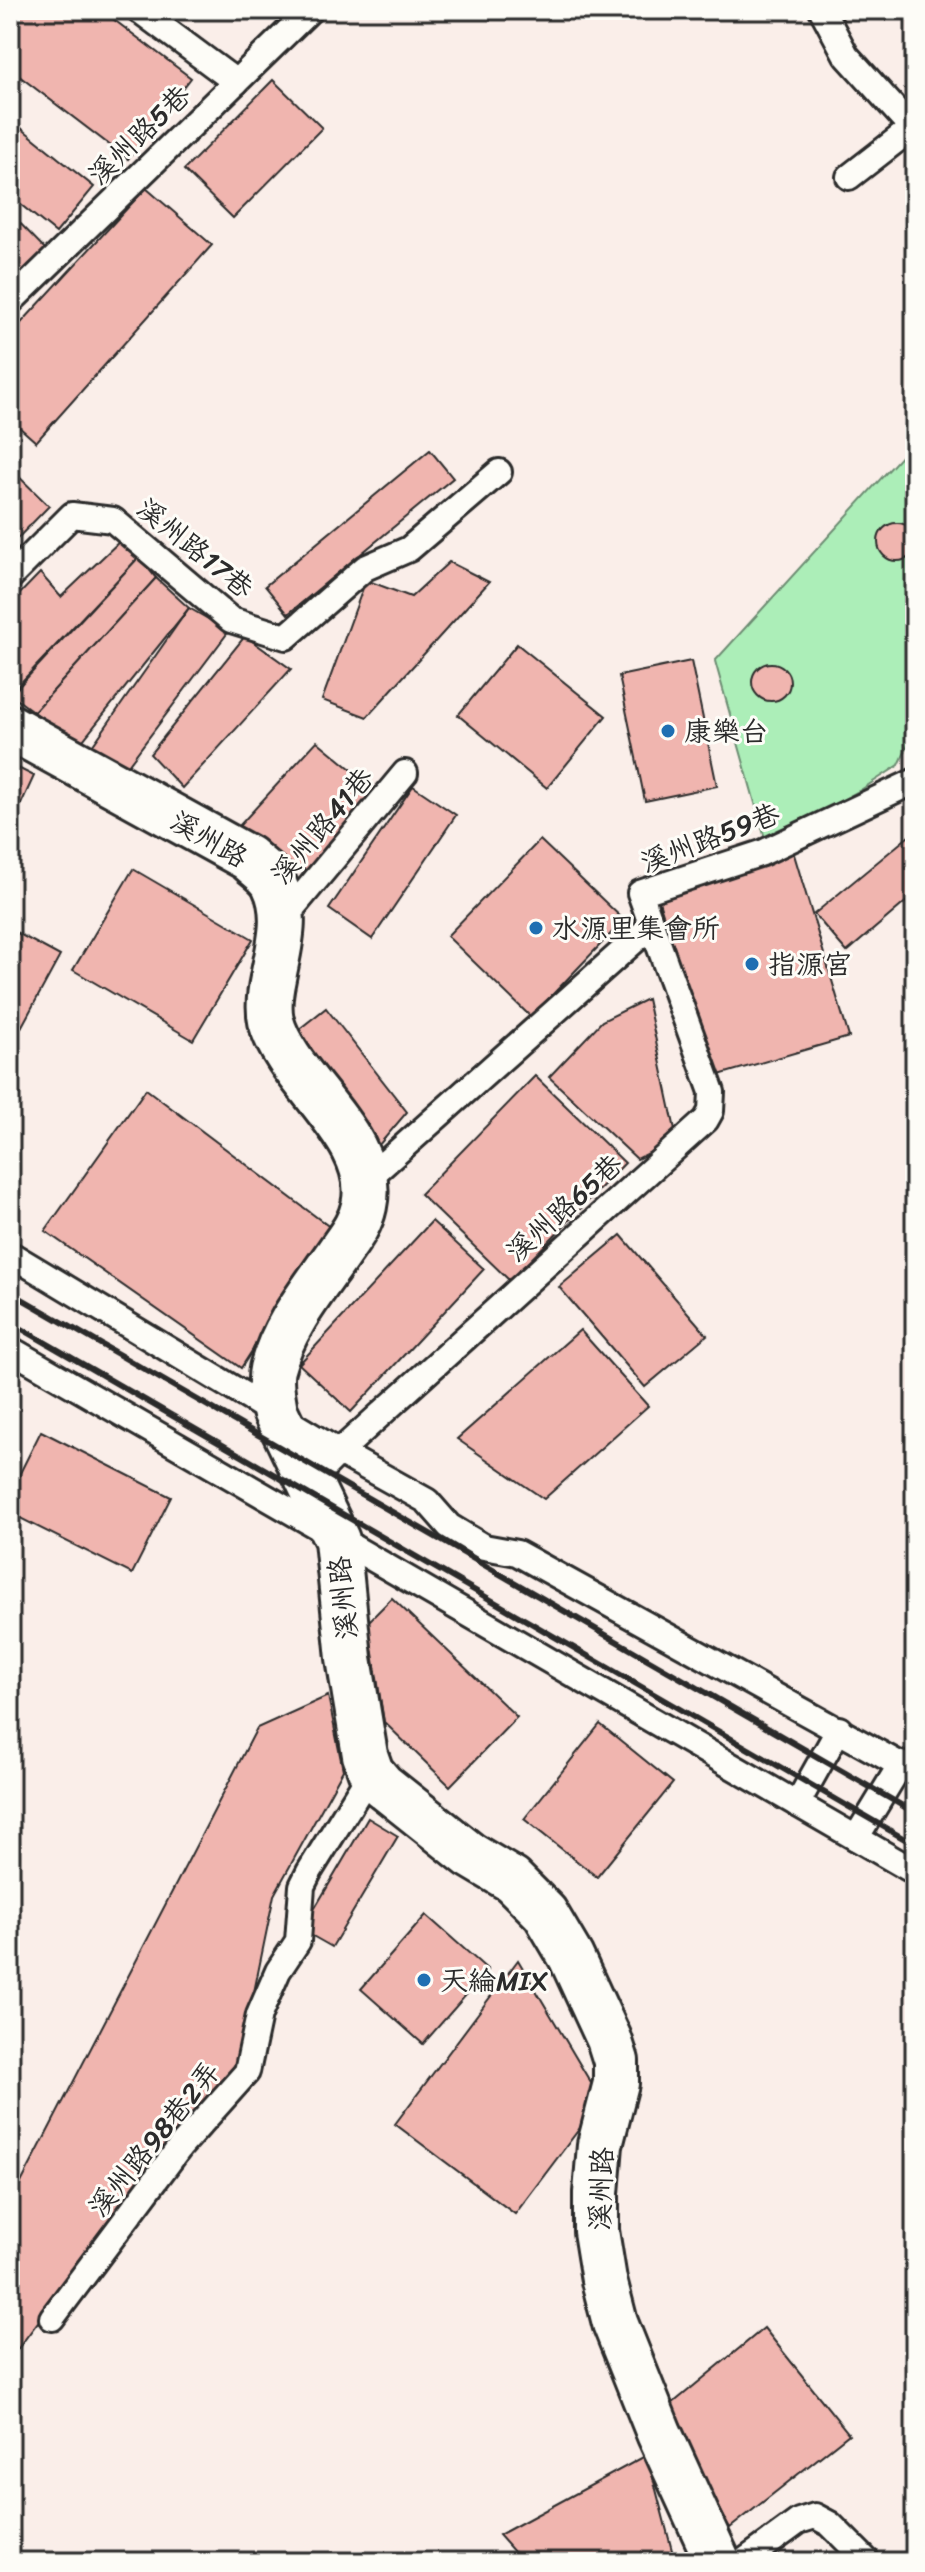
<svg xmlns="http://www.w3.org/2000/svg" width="925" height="2572" font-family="Sriracha,'LXGW WenKai TC',sans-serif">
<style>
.green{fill:#aceeb8;stroke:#6c8c72;stroke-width:2}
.building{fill:#f0b5af;stroke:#2b2b2b;stroke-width:2}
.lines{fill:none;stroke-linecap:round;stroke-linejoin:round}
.service-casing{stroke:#2b2b2b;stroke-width:30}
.minor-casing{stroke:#2b2b2b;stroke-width:50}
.service{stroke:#fdfcf7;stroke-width:24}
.minor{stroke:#fdfcf7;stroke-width:44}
.rail{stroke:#2b2b2b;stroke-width:6}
.poi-dot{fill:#1f6fb2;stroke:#fdfcf7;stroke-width:3}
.labels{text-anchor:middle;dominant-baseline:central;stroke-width:6;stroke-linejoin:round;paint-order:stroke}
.street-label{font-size:28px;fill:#2b2b2b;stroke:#fdfcf7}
.poi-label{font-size:28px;fill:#2b2b2b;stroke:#fdfcf7;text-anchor:start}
</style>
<rect width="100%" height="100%" fill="#faeee9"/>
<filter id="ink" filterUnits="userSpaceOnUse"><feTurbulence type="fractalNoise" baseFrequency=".0125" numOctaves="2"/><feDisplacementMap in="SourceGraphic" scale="16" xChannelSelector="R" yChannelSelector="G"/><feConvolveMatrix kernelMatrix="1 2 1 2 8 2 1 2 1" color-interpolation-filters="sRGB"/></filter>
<g filter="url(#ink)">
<path class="green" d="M915,441V730L899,765L859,791L766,842L715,661Z"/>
<g class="building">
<path d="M25,10H101L191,78L128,159L10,69V29Z"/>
<path d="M273,80L322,128L233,218L184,170Z"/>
<path d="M10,119L94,187L56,233L10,196Z"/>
<path d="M146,188L212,245L36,442L10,419V335Z"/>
<path d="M10,213L53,257L10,298Z"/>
<path d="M430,450L453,478L288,614L265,586Z"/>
<path d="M10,468L49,506L10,546Z"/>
<circle cx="897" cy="542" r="19"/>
<path d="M122,539L139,557L10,694V604L40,573L61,597Z"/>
<path d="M139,557L156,578L34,712L11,695Z"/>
<path d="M449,562L489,582L367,717L322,700L366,580L411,597Z"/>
<path d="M156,578L189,608L80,744L34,712Z"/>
<path d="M189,608L229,631L128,765L88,752Z"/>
<path d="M245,636L291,669L182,788L150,754Z"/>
<path d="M517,644L606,716L547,788L458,715Z"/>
<path d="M691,661L717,786L645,801L619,676Z"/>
<circle cx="771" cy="682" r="19"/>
<path d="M317,741L379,792L306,870L229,837Z"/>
<path d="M10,764L34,776L10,828Z"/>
<path d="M413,786L456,815L372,939L329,909Z"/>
<path d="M915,831V894L847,952L814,914Z"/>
<path d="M540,840L624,920L531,1017L447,936Z"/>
<path d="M793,851L849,1037L712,1077L656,891Z"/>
<path d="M133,869L253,939L193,1040L73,970Z"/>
<path d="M10,929L60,956L10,1048Z"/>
<path d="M647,999L677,1139L637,1159L549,1077L602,1021Z"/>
<path d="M326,1008L407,1112L379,1145L293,1034Z"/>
<path d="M535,1076L625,1163L510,1281L420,1194Z"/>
<path d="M146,1089L331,1228L241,1368L45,1231Z"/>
<path d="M432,1221L484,1269L351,1412L299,1364Z"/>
<path d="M621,1235L707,1335L645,1387L559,1287Z"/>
<path d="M580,1330L648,1406L544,1499L457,1439Z"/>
<path d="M41,1431L171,1497L132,1574L10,1513V1493Z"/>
<path d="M392,1598L517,1717L450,1786L384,1722L368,1622Z"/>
<path d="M328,1696L343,1770L274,1895L239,2065L185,2125L11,2358L10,2204L257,1728Z"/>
<path d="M600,1724L673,1783L597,1877L524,1819Z"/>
<path d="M368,1818L398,1836L332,1947L302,1930Z"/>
<path d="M426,1915L488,1970L423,2044L361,1989Z"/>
<path d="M518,1960L601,2100L515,2214L395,2124Z"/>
<path d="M764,2328L849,2434L730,2528L667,2408Z"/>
<path d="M647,2455L675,2562H523L499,2535Z"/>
</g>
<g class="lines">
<g class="service-casing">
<g id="service">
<path d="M139,10L236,82"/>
<path d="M822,10L846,55L912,128L849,177"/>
<path d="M10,302L310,10"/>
<path d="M10,577L72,515L113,520L231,620L286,637L365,568L409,549L499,472"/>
<path d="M284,918L405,773"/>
<path d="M365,1181L652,925"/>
<path d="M10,1254L339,1452L427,1501L449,1526L484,1547L517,1553L915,1773"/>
<path d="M10,1349L915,1872"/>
<path d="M309,1482L339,1452L706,1120L711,1111L712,1092L640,893L762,853L915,781"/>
<path d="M797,1804L839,1729"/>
<path d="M856,1838L901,1764"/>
<path d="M52,2318L180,2147L247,2072L259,2015L278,1971L298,1941L302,1886L309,1872L371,1772"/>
<path d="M743,2562L799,2521L815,2516L830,2524L868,2562"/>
</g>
</g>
<g class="minor-casing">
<path id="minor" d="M10,727L248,858C256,866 269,874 274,884C289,915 279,946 273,978C270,992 268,1007 271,1021C287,1082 379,1138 364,1206C360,1225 349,1238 338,1254C314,1289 283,1326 272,1369C269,1382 273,1398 275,1411L337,1540L349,1658L365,1755L371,1772L382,1785L470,1855L512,1880L545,1913L571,1957L609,2039L616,2061V2083L600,2145L596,2193V2231L604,2280L615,2323L659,2433L718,2562"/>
</g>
<use href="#service" class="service"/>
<use href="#minor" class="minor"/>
<g class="rail">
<path d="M10,1292L915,1813"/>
<path d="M10,1322L915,1845"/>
</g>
</g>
</g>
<g class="poi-dot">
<circle cx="668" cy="731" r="8"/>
<circle cx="536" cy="928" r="8"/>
<circle cx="752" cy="964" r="8"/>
<circle cx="424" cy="1980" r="8"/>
</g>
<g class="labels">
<g class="street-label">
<text transform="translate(139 135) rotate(-44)">溪州路5巷</text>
<text transform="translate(195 548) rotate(39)">溪州路17巷</text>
<text transform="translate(322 826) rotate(-50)">溪州路41巷</text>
<text transform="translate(710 838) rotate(-21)">溪州路59巷</text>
<text transform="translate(209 839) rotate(30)">溪州路</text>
<text transform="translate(564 1208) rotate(-42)">溪州路65巷</text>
<text transform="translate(343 1598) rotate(-96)">溪州路</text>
<text transform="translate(154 2139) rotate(-51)">溪州路98巷2弄</text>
<text transform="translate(601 2189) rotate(-88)">溪州路</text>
</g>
<g class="poi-label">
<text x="684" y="731">康樂台</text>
<text x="552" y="928">水源里集會所</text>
<text x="768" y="964">指源宮</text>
<text x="440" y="1980">天綸MIX</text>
</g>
</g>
<rect width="925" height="2572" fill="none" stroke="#fdfcf7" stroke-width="40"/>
<rect x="20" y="20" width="885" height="2532" fill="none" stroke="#2b2b2b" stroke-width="3" filter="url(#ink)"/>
</svg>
